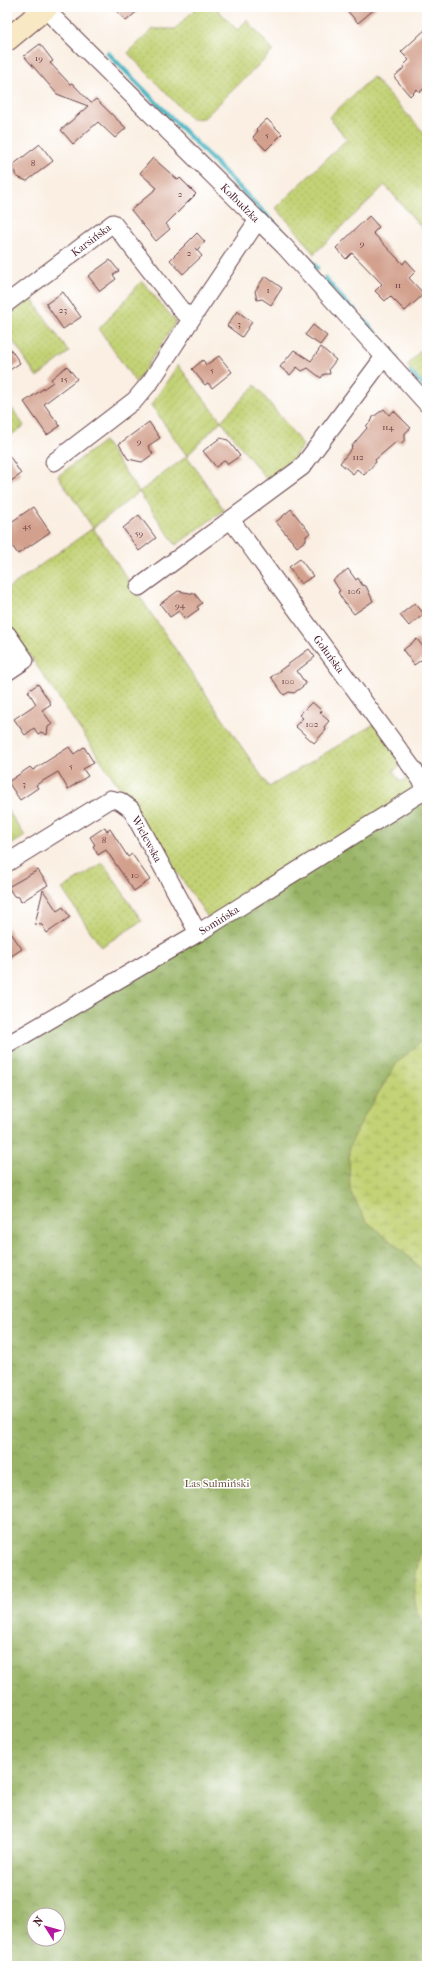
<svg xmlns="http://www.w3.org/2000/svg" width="434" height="1973" font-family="'IM FELL French Canon',serif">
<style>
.grass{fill:url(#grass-dots);stroke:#867850}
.forest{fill:url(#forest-crowns);stroke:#726a48;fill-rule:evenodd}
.wetland{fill:url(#wetland-marsh);stroke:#867850}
.garden{fill:url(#garden-furrows);stroke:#867850}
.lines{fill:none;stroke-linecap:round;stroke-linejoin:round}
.stream{stroke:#4ab7c5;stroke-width:4.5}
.building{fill:#d3a08d}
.street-casing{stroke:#643e46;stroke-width:19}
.secondary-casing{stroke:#643e46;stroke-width:24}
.street{stroke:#fff;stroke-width:17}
.secondary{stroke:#f8e8c3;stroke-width:22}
.labels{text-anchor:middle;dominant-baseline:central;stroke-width:3;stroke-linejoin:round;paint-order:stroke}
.number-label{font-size:9px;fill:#6c3f44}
.street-label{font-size:11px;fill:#4a1f2b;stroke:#fff}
.park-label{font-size:11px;fill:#6e5541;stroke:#fff}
</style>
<defs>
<pattern id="grass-dots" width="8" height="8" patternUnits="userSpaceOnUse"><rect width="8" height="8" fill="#c2d274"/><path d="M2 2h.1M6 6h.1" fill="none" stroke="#a8b465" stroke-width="1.8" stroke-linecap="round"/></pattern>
<pattern id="forest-crowns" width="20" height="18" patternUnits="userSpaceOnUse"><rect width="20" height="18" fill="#99b466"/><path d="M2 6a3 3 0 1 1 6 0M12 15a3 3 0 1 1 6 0" fill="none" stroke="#7f9254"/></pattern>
<pattern id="wetland-marsh" width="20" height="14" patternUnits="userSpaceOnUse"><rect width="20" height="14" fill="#c2d274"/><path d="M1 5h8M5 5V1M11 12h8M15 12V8" fill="none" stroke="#a8b465"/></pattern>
<pattern id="garden-furrows" width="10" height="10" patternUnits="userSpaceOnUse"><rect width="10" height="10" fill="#c2d274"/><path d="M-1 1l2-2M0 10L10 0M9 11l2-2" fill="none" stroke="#a8b465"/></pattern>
</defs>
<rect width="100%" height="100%" fill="#fff"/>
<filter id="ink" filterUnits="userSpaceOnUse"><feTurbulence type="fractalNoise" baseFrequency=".025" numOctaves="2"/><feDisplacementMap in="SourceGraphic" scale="8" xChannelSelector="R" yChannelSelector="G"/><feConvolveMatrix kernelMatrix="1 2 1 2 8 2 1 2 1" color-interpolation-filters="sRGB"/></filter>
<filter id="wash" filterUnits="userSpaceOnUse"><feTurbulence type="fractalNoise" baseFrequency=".012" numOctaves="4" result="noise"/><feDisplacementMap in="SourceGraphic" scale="16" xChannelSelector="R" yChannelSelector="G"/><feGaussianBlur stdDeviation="0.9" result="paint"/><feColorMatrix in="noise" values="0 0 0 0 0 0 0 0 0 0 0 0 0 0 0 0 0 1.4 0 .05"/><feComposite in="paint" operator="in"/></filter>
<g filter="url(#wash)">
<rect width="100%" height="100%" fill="#faefe2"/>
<g class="grass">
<path d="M197,7H215L237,30L247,20L273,51L204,118L191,119L128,53L153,29H175Z"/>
<path d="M373,77L427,136V234L385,185L314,254L299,234L276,208L347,139L329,117Z"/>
<path d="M142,281L176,322L136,383L99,329Z"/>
<path d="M31,298L69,352L37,377L7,332V317Z"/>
<path d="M255,385L303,445L293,459L266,479L221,421Z"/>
<path d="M7,401L24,426L7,438Z"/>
<path d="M187,456L224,510L176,545L139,492Z"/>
<path d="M93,528L269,787L374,724L402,765L393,771L401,782L410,776L415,784L410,794L209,919L7,622V589Z"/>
<path d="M7,809L25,836L7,847Z"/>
<path d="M103,863L142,921L101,947L62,889Z"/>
</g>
<path class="forest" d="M427,798V1966H7V1052ZM34,1915H58V1939H34Z"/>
<g class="wetland">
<path d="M427,1036V1274L400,1249L366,1221L350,1191L349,1147L366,1113L397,1063Z"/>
<path d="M427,1535V1627C424,1623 420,1618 418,1614C410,1593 418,1555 427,1535Z"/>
</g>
<g class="garden">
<path d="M427,343V388L407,366Z"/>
<path d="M178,365L221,421L187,456L151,405Z"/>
<path d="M104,441L139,492L93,528L58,476Z"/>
</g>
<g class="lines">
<g class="stream">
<path d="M108,53L280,229"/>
<path d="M290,239L317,268"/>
<path d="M325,278L346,303L355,310"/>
<path d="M364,320L397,358"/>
<path d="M410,372L427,390"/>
</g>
</g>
<g id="blocks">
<g class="building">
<path d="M113,7H142L126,21Z"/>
<path d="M344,7H377L358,23Z"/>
<path d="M427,28V86L420,92L417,89L410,96L394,77L404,68L403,66L409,60L401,52Z"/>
<path d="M40,44L53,61L50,63L70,84L72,83L91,103L96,99L126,128L115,138L98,122L73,144L61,130L88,106L57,94L24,56Z"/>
<path d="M267,119L282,134L266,150L253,137L258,131L256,129Z"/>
<path d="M40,144L53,161L27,181L17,177L15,174L14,164Z"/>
<path d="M153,158L178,180L180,178L196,194L166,224L170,229L156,241L131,210L157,188L140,173Z"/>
<path d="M369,216L379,227L373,233L403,264L406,260L416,271L409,278L424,294L405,311L390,296L385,301L375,291L382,284L352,253L346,259L336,248Z"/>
<path d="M197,233L205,242L197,250L195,248L202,256L183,274L170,260Z"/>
<path d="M110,260L119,271L113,275L116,279L100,291L88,276Z"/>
<path d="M265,276L282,288L271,305L262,299L257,300L255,291Z"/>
<path d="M63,292L81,317L63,329L46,304Z"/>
<path d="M237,311L252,322L242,337L227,326Z"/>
<path d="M313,325L327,336L320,345L305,335Z"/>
<path d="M7,344L20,363L7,372Z"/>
<path d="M321,347L336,360L329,369L330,374H324L321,378L308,368L302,371L297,367L290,375L280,367L294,350L311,361Z"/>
<path d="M219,356L232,372L212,388L208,383L205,385L192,369L203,360L206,365Z"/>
<path d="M67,366L77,379L44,404L60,426L47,435L24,402L53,382L51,379Z"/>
<path d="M384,409L389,415L394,411L411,428L405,433V439L402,443L396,442L375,460L376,462L364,475L357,469L353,474L340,463L352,448L351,447L367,428L366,426L372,420L373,417Z"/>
<path d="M149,422L160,438L148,446L153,454L142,462L128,459L119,444Z"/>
<path d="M220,438L228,440L240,456L228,464L225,460L216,467L203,451Z"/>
<path d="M7,452L21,474L7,484Z"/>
<path d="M33,507L50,532L18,554L7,539V525Z"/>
<path d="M291,509L310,533L306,536V540L297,547L276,522Z"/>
<path d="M139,515L156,538L139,551L123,528Z"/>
<path d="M300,559L313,576L301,584L289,567Z"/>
<path d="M348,569L356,580L358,578L362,585L366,586L373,601L354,614L342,599L338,592L340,591L333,580Z"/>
<path d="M178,591L195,594L202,603L197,607L199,609L185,619L179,611L170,617L160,604Z"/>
<path d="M415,603L424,614L409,626L400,615Z"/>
<path d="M417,639L427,652V656L414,665L403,650Z"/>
<path d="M309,649L315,657L297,671L306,684L294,693L289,692L284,695L271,677Z"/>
<path d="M38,684L51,704L42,710L52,724L48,727L47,735L41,732L38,734L34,728L25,735L14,719L36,704L28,691Z"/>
<path d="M312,702L322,711L320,713L329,721L324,727L326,730L314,743L295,726L303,718L299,715Z"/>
<path d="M69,747L74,754L84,747L94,763L83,769L88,776L68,789L58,772L36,785L38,788L20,800L8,782L30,767L33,770Z"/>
<path d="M105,827L107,831L110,829L128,857L132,854L150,880L134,891L106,850L98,855L93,846L95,845L90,837Z"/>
<path d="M38,870L48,885L21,902L19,897L14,896L8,887Z"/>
<path d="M43,890L57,911L63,907L70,917L47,933L42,925L35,924Z"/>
<path d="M7,927L22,949L7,959Z"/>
</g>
</g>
</g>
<g filter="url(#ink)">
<use href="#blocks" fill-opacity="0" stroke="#643e46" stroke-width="1"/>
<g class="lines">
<g class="street-casing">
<g id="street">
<path id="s1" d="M45,9L284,246L427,404"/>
<path id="s2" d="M7,303L113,223L182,311L192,318L258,220"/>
<path d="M54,462L135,400L151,381L192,318"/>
<path id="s3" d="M231,520L427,788"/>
<path d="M139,587L302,467L384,357"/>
<path d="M7,634L25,660L7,672"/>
<path id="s4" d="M7,863L110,799L120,801L131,809L198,933"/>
<path id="s5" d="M7,1045L198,933L427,789"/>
</g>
</g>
<g class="secondary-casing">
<path id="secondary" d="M7,40L47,7"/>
</g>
<use href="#street" class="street"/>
<use href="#secondary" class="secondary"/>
</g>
</g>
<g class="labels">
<g class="number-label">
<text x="39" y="58">19</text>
<text x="267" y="135">5</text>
<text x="33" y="163">8</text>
<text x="180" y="194">2</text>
<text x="362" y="243">9</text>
<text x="189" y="253">2</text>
<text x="398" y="285">11</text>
<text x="268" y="290">1</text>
<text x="63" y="310">23</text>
<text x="239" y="324">3</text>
<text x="212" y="370">5</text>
<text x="64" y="379">15</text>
<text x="388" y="427">114</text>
<text x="139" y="441">9</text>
<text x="358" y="457">112</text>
<text x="27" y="526">45</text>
<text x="139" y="533">59</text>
<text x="354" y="591">106</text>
<text x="180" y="605">94</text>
<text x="288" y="681">100</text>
<text x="312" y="724">102</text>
<text x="71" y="766">5</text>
<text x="24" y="784">3</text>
<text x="104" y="840">8</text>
<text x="135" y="875">10</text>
</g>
<g class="street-label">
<text stroke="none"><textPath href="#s1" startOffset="275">Kolbudzka</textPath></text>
<text stroke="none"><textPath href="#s2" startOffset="105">Karsińska</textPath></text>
<text stroke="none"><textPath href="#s3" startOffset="166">Gołuńska</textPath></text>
<text stroke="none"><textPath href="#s4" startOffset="179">Wielewska</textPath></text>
<text stroke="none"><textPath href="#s5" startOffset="246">Somińska</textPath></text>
</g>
<g class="park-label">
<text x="217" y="1483">Las Sulmiński</text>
</g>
</g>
<rect width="434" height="1973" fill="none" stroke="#fff" stroke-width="24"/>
<g transform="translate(46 1927) rotate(307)"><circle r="19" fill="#ffffff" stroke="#b7a5aa"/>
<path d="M0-3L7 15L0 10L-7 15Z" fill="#b5179e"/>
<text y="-6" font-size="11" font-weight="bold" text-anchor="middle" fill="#4a1f2b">N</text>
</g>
</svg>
